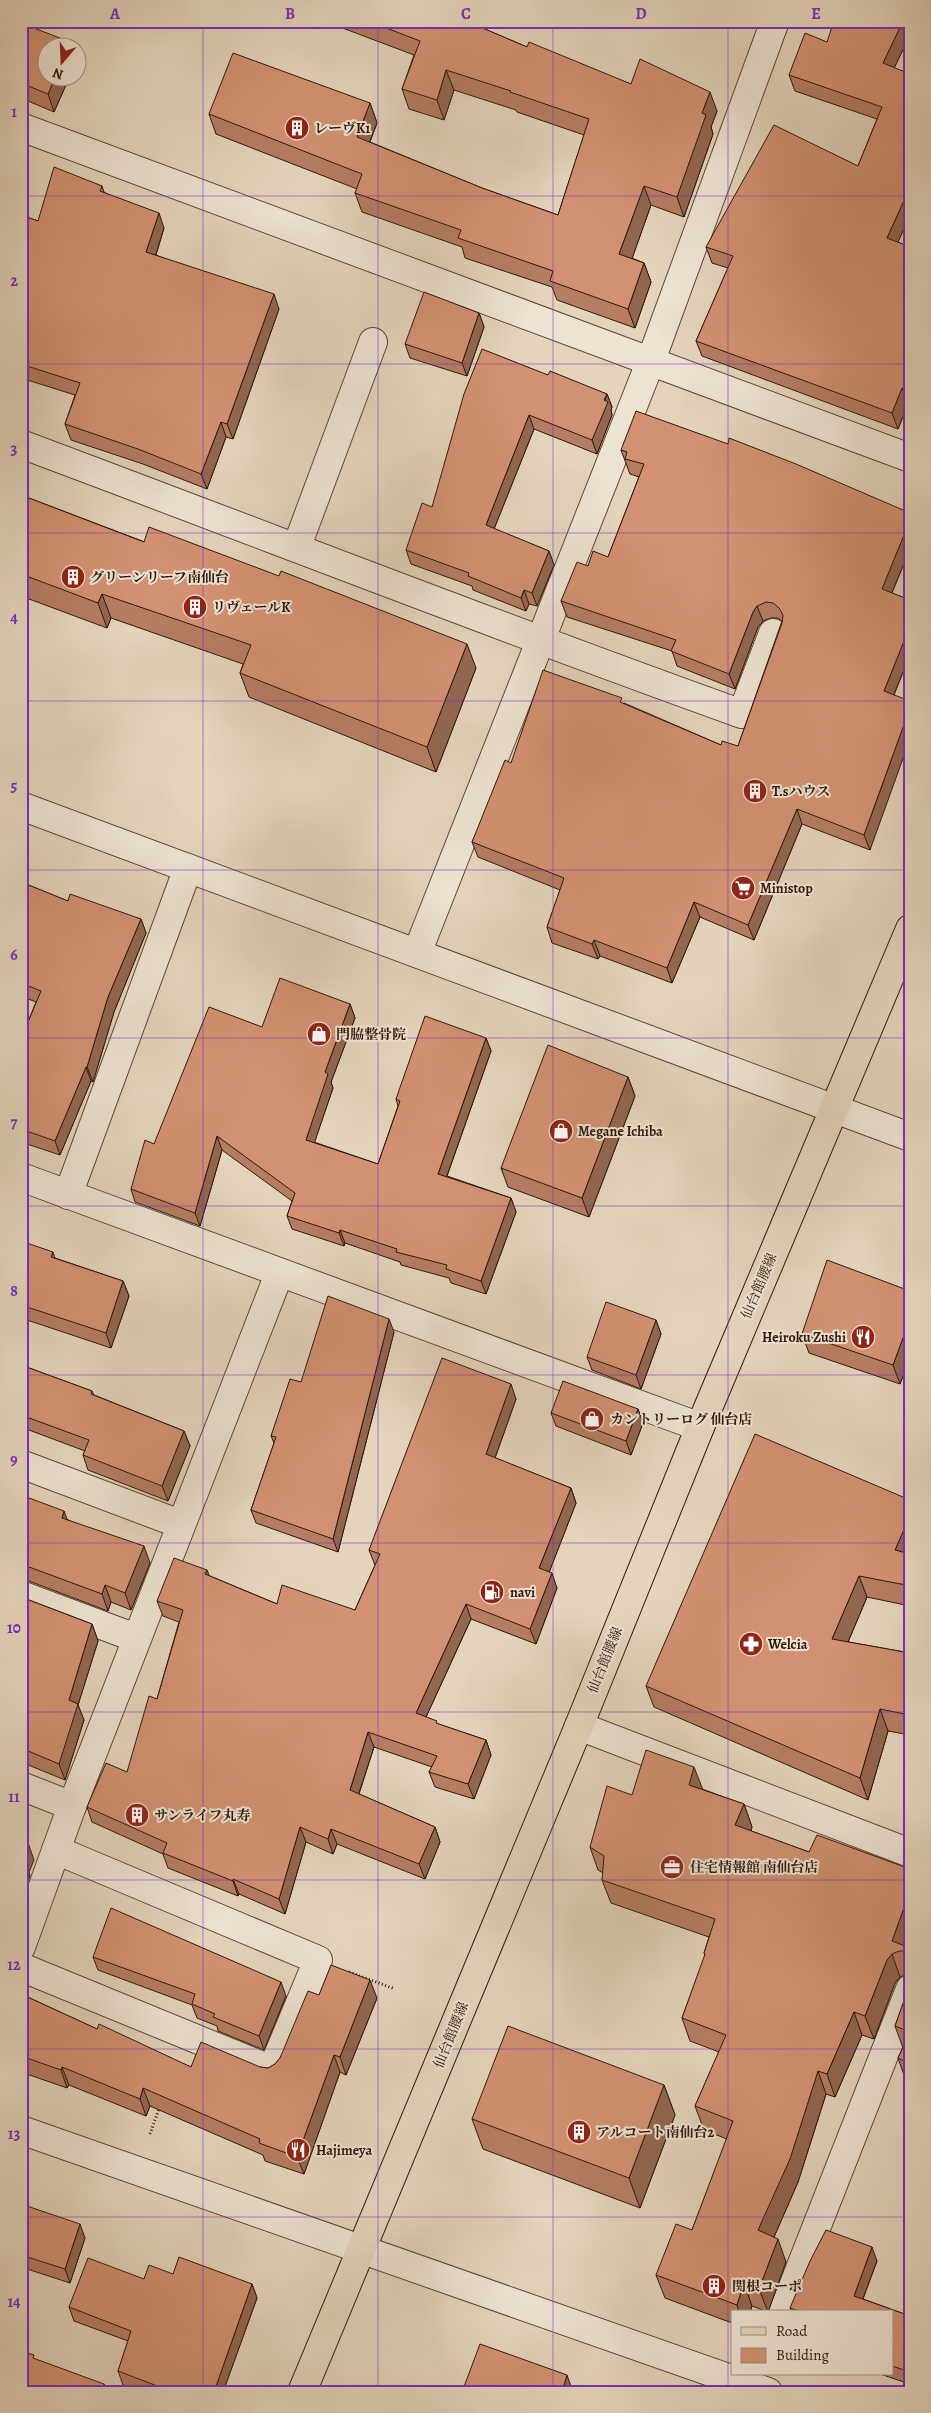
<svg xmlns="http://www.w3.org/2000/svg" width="931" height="2413" font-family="Alegreya,'Noto Serif JP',serif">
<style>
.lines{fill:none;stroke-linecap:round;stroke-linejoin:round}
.minor-casing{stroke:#5c4637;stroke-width:30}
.major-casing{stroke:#2f170b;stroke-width:30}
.path{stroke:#2f170b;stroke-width:3;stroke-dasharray:1 2.5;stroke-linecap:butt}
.minor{stroke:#ede3d3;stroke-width:28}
.major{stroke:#e4d4bc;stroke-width:28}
.wall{fill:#b57d62;stroke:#2f170b}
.shaded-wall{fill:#936650;stroke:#2f170b}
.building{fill:#d29172;stroke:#2f170b}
.grid{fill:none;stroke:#7b2cbf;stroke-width:1;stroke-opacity:0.55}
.labels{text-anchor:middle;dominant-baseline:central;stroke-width:4;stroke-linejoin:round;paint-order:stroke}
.poi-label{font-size:14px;font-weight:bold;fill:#2f170b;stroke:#ede3d3;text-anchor:start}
.street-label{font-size:14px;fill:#2f170b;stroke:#ede3d3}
.neatline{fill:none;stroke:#7b2cbf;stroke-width:2}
.grid-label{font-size:16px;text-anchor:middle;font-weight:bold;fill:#7b2cbf}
</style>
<rect width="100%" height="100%" fill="#e4d4bc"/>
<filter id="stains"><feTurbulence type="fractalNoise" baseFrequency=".004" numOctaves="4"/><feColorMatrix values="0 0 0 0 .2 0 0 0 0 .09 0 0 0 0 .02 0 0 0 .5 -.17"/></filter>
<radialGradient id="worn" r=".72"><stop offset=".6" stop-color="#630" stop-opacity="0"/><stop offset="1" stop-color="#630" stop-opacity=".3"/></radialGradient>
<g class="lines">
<g class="minor-casing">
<g id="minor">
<path d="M21,127L910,458"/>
<path d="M21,444C262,534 501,628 742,714L773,633"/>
<path d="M297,546L373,342"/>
<path d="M21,806L910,1137"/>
<path d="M417,953L650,363L775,21"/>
<path d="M21,1177L700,1427"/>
<path d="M68,1195L188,868"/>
<path d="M21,1464L180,1524"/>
<path d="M21,1595L136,1638"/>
<path d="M579,1726L910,1853"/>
<path d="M21,1786L72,1806"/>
<path d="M21,1947L72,1806L279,1274"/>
<path d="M21,1967L272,2070L318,1960L56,1850"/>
<path d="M21,2130L768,2392"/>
<path d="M783,2312L910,1989"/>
</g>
</g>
<g class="major-casing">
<path id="major" d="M302,2392L579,1726L700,1427L910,929"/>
</g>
<g class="path">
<path d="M349,1972L395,1989"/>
<path d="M150,2134L160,2106"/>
</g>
<use href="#minor" class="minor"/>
<use href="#major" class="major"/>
</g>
<g class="wall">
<path d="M324,21H466L527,47L631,84L717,111L711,127L713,134L684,217L651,205L632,258L644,263L651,282L635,328L557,300L552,287L465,258L462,247L362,212L355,193L357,189L216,134L209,114L370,103L377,123L370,142L482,188L558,215L584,135L517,112L516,110L454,90L444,120L409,109L402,89L414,55Z"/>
<path d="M910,21V35L894,68L910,74V215L898,242L910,247V405L908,404L898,429L702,356L696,341L728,268L712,263L706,247L858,166L877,119L795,91L789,75L827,42Z"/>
<path d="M21,23L48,78H69L54,112L21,98Z"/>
<path d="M102,186L104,192L164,228L156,255L279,309L233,439L226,437L207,489L143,464L71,440L65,424L75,395L21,378V215L38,221Z"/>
<path d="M479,313L484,327L467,376L410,358L405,344Z"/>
<path d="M548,375L607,394L612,407L611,410L612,415L597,454L534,429L494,529L549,551L554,565L537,606L529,604L526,611L473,590L472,586L411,564L406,550L432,507Z"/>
<path d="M621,450L910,513V549L892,593L910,600V655L894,695L870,850L802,824L754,940L700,917L672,983L600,956L598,959L552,943L547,927L560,890L478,857L472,842L511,763L624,703L721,745L738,746L782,621L778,618H771L763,621L758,627L735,689L677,666L672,651L567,617L561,601L588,566L608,557L639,477L630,474Z"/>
<path d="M21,495L476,668L436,772L249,697L240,673L243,664L111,618L107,628L21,596Z"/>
<path d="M21,882L68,901L141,919L146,933L114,1012L93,1082L91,1081L60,1155L21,1142V1039L36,1002L21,996Z"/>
<path d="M350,1004L355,1018L331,1082L333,1088L314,1142L378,1164L398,1106L396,1099L486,1038L491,1051L447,1176L511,1198L516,1212L486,1294L451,1283L449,1278L401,1265L400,1262L345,1243L344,1246L292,1229L287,1216L292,1201L222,1150L200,1226L135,1202L131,1189L154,1144L262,1027Z"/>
<path d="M628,1077L635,1096L589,1217L508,1187L501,1168Z"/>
<path d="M21,1241L55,1258L123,1281L129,1296L111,1348L21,1318Z"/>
<path d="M910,1291V1358L900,1384L809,1353L802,1334Z"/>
<path d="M656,1320L661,1334L641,1389L592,1370L587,1357Z"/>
<path d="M394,1332L338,1552L256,1523L251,1510L274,1443L271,1436L301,1382Z"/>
<path d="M21,1365L92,1391L94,1395L184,1431L190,1446L168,1501L88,1470L83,1455L85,1451L21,1427Z"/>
<path d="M516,1399L495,1458L571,1488L576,1503L549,1572L557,1588L536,1644L471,1619L426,1717L438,1724L486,1740L491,1755L474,1799L435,1787L429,1772L432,1767L374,1747L359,1794L435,1827L440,1842L425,1879L337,1844L333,1854L306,1842L285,1914L239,1894L238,1896L168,1868L163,1854L92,1822L87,1807L127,1772L157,1699L179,1622L163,1616L157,1601L210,1576L277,1604L355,1610L375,1565L369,1550Z"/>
<path d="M638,1409L643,1423L631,1455L556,1426L551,1413Z"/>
<path d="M21,1495L150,1563L131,1610L111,1602L108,1611L26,1580H21Z"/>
<path d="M910,1500V1606L867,1597L848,1642L910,1653V1735L888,1731L868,1800L654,1707L646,1686Z"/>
<path d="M21,1597L92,1624L98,1641L78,1705L84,1720L65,1780L21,1762Z"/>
<path d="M703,1790L744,1804L752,1827L751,1831L809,1852L910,1869V1939L907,1947L910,1948V1974H907L900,1977L895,1983L874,2039L862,2035L835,2097L826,2094L798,2182L774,2237L786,2262L768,2312L752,2306L750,2312H732V2323L665,2298L656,2275L692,2230L727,2139L704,2130L695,2106L719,2052L690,2041L682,2018L705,1956L704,1953L709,1937L611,1903L602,1880L603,1873L598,1870L590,1847L632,1795Z"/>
<path d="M93,1957L286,1996L264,2050L218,2031L217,2026L197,2018L192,2005L98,1970Z"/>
<path d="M910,1984V2083L906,2081L898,2058L903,2048L895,2026Z"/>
<path d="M21,1994L97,2029L191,2067H260L268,2068L275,2064L280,2058L319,1995L377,1998L346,2075L340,2072L304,2174L265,2161L263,2155L150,2106L146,2116L69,2085L67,2088L21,2072Z"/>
<path d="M664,2085L675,2115L640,2208L483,2149L472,2119Z"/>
<path d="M21,2204L85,2238L70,2283L21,2267Z"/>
<path d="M877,2261L863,2299L910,2316V2384L880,2374H892V2312H792L790,2308Z"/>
<path d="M173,2274L252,2284L257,2298L223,2392H141L123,2385L118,2371L128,2341L74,2321L69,2307L144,2279Z"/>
</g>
<g class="shaded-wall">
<path d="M903,21H910V35L889,79L883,63Z"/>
<path d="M70,42L72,48H68Z"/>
<path d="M446,70L454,90L444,120L437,100Z"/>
<path d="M55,78H69L54,112L48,94Z"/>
<path d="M710,92L717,111L711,127L713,134L684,217L677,197L702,113Z"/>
<path d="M370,103L377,123L364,156L357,137Z"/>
<path d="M644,186L651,205L627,273L619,254Z"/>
<path d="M910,187V215L893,253L887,238Z"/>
<path d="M159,213L164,228L152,267L146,252Z"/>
<path d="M644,263L651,282L635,328L628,309Z"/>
<path d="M274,294L279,309L233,439L227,424Z"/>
<path d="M479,313L484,327L467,376L462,363Z"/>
<path d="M902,388L908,404L898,429L892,413Z"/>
<path d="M607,394L612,407L611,410L612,415L597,454L592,440Z"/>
<path d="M529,415L534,429L490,539L486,525Z"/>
<path d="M221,422L226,437L207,489L201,474Z"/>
<path d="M910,520V549L887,604L882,589Z"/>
<path d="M549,551L554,565L537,606L532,593Z"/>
<path d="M524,590L529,604L526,611L521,598Z"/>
<path d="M102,594L111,618L107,628L98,603Z"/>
<path d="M757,606L763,621L758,627L735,689L729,674L753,612Z"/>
<path d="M910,626V655L889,706L884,691Z"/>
<path d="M467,644L476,668L436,772L427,747Z"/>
<path d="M910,708V739L870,850L864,835Z"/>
<path d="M797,809L802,824L754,940L748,925Z"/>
<path d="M694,902L700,917L672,983L667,968Z"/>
<path d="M141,919L146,933L114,1012L93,1082L87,1067L108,997Z"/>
<path d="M594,940L600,956L598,959L592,944Z"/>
<path d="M350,1004L355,1018L331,1082L333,1088L311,1153L306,1140L325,1072Z"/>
<path d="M486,1038L491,1051L443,1187L438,1174Z"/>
<path d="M86,1067L91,1081L60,1155L55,1141Z"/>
<path d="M628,1077L635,1096L589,1217L582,1198Z"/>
<path d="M217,1136L222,1150L200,1226L195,1213Z"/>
<path d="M511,1198L516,1212L486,1294L481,1281Z"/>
<path d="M340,1230L345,1243L344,1246L339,1233Z"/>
<path d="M53,1252L58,1267L51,1257Z"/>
<path d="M123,1281L129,1296L111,1348L106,1333Z"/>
<path d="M389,1319L394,1332L338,1552L333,1539Z"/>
<path d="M910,1319V1358L900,1384L893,1365Z"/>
<path d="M656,1320L661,1334L641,1389L636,1375Z"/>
<path d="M511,1384L516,1399L491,1469L486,1454Z"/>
<path d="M638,1409L643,1423L631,1455L626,1441Z"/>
<path d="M184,1431L190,1446L168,1501L162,1486Z"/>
<path d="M571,1488L576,1503L545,1583L539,1568Z"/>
<path d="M64,1511L70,1527L62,1518Z"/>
<path d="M910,1516V1556L895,1550Z"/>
<path d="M144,1546L150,1563L131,1610L125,1593Z"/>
<path d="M910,1569V1595L906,1585Z"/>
<path d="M207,1570L213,1585L205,1574Z"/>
<path d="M552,1573L557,1588L536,1644L530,1629Z"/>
<path d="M859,1576L867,1597L840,1661L832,1639Z"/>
<path d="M105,1585L111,1602L108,1611L102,1594Z"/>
<path d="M466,1604L471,1619L421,1728L416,1713Z"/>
<path d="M92,1624L98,1641L78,1705L84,1720L65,1780L59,1764L69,1700Z"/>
<path d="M880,1709L888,1731L868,1800L860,1778Z"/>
<path d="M368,1732L374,1747L355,1805L350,1790Z"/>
<path d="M486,1740L491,1755L474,1799L468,1784Z"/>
<path d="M694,1767L703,1790L689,1785Z"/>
<path d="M744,1804L752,1827L743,1848L735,1825Z"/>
<path d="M300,1827L306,1842L285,1914L279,1899Z"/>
<path d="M435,1827L440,1842L425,1879L419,1864Z"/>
<path d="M331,1829L337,1844L333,1854L328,1839Z"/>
<path d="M27,1840L34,1860L29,1872L30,1876L21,1900V1854Z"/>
<path d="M233,1879L239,1894L238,1896L233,1881Z"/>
<path d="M910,1891V1938L905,1951L892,1941Z"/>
<path d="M892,1954L900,1977L895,1983L874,2039L865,2016L887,1960Z"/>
<path d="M370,1980L377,1998L346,2075L340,2057Z"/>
<path d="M281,1982L286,1996L264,2050L259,2036Z"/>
<path d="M854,2012L862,2035L835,2097L827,2074Z"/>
<path d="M334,2055L340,2072L304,2174L297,2157Z"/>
<path d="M62,2067L69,2085L67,2088L61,2070Z"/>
<path d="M818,2071L826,2094L798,2182L767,2253L758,2230Z"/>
<path d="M664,2085L675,2115L640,2208L629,2178Z"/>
<path d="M143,2088L150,2106L146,2116L140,2099Z"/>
<path d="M80,2224L85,2238L70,2283L65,2269Z"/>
<path d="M778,2239L786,2262L768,2312L759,2289Z"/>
<path d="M872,2247L877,2261L859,2309L854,2296Z"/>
<path d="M744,2283L752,2306L750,2312H739L737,2305Z"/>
<path d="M252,2284L257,2298L223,2392H214Z"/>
<path d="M567,2375L572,2389L571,2392H562Z"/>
<path d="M104,2384L107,2392H102Z"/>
</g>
<g class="building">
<path d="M368,21H466L527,47L529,42L631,84L640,59L710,92L702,113L706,115L677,197L644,186L619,254L644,263L628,309L550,281L553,271L458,238L461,230L355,193L362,174L209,114L233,53L370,103L357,137L482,188L558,215L589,119L510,92L511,91L446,70L437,100L402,89L420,41Z"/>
<path d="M834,21H903L883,63L910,74V187L887,238L910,247V391L902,388L892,413L696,341L733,256L706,247L774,125L858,166L882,107L789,75L805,33L827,42Z"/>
<path d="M21,23L70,42L68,48H48V78H55L48,94L21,83Z"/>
<path d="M54,167L102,186L100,191L159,213L146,252L274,294L227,424L221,422L201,474L138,449L65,424L80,383L21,364V215L38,221Z"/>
<path d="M424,292L479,313L462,363L405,344Z"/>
<path d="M482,349L548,375L550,371L607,394L604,400L608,402L592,440L529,415L486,525L549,551L532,593L524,590L521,598L468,576L469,573L406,550L422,503L432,507L464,394Z"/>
<path d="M636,411L728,444L729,438L796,464L910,513V520L882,589L910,600V626L884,691L910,701V708L864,835L797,809L748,925L694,902L667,968L594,940L592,944L547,927L564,878L472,842L505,760L511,763L543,670L622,698L620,702L721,745L722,741L738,746L782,623L783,615L779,608L773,603L766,602L757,606L753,612L729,674L671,651L676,640L561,601L577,562L588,566L593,551L608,557L644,464L625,459L627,452L621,450Z"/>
<path d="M21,495L144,542L149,527L279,576L281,571L467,644L427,747L240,673L251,645L102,594L98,603L21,574Z"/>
<path d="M21,882L68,901L70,894L141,919L108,997L87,1067H86L55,1141L21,1129V1039L41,991L21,983Z"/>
<path d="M280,978L350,1004L325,1072L328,1074L306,1140L378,1164L400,1101L396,1099L425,1016L486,1038L438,1174L511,1198L481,1281L446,1269L447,1265L396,1252L397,1249L340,1230L339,1233L287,1216L295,1193L217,1136L195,1213L131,1189L145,1140L154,1144L209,1007L262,1027Z"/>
<path d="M548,1045L628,1077L582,1198L501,1168Z"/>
<path d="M21,1241L53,1252L51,1257L123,1281L106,1333L21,1305Z"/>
<path d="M827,1260L910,1291V1319L893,1365L802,1334Z"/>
<path d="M328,1296L389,1319L333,1539L251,1510L276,1437L271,1436L290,1379L301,1382Z"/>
<path d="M606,1302L656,1320L636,1375L587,1357Z"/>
<path d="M442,1358L511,1384L486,1454L571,1488L539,1568L552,1573L530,1629L466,1604L416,1713L437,1721L436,1723L486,1740L468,1784L429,1772L437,1756L368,1732L350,1790L435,1827L419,1864L331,1829L328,1839L300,1827L279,1899L233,1879V1881L163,1853L167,1843L87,1807L106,1763L127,1772L149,1696L157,1699L183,1610L157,1601L174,1558L207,1570L205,1574L277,1604L282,1585L355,1610L380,1554L369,1550Z"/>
<path d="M21,1365L92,1391L91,1394L184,1431L162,1486L83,1455L89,1440L21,1415Z"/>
<path d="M563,1381L638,1409L626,1441L551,1413Z"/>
<path d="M755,1434L910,1500V1516L895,1550L910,1554V1569L906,1585L859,1576L832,1639L910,1653V1715L880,1709L860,1778L646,1686Z"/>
<path d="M21,1495L64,1511L62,1518L144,1546L125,1593L105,1585L102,1594L21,1564Z"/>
<path d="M21,1597L92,1624L69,1700L78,1704L59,1764L21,1748Z"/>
<path d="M646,1750L694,1767L689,1785L744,1804L735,1825L809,1852L817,1835L910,1869V1891L892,1941L910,1948V1953L907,1951H899L892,1954L887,1960L865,2016L854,2012L827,2074L818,2071L790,2159L758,2230L778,2239L759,2289L744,2283L737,2305L656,2275L676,2224L692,2230L733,2121L695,2106L726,2035L682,2018L705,1954L704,1953L715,1919L602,1880L604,1856L590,1847L607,1786L632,1795Z"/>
<path d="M21,1837L27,1840L21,1854Z"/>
<path d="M111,1908L281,1982L259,2036L213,2017L215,2014L192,2004L195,1994L93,1957Z"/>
<path d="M331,1965L370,1980L340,2057L334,2055L297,2157L259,2143L260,2139L143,2088L140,2099L62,2067L61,2070L21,2056V1994L97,2029L99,2024L191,2067L201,2042L260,2067L268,2068L275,2064L280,2058L308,1991L319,1995Z"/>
<path d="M910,1984V2032L895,2026Z"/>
<path d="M508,2026L664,2085L629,2178L472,2119Z"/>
<path d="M910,2033V2064L898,2058Z"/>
<path d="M21,2204L80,2224L65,2269L21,2255Z"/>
<path d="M826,2230L872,2247L854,2296L910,2316V2372L892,2366V2312H802L790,2308L810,2261Z"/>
<path d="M179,2257L252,2284L214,2392H173L118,2371L131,2331L69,2307L88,2258L144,2279L149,2265L173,2274Z"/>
<path d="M480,2344L567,2375L562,2392H462Z"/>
<path d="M21,2351L34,2355L33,2358L104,2384L102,2392H21Z"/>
<path d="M359,2387L372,2392H358Z"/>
</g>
<path class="grid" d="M203,21V2392M378,21V2392M553,21V2392M728,21V2392M21,196H910M21,364H910M21,533H910M21,701H910M21,870H910M21,1038H910M21,1206H910M21,1375H910M21,1543H910M21,1712H910M21,1880H910M21,2049H910M21,2217H910"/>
<defs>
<g id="building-disc" transform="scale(1.25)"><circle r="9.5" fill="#8f2418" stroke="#ede3d3"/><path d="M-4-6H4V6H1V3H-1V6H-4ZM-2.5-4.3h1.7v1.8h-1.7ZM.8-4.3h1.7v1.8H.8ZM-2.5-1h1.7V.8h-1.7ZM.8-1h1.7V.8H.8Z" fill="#fff"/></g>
<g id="supermarket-disc" transform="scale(1.25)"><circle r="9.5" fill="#8f2418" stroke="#ede3d3"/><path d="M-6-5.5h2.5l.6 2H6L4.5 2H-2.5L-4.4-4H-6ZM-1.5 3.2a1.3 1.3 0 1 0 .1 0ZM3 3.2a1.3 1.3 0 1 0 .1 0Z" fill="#fff"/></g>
<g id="shop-disc" transform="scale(1.25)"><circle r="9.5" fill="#8f2418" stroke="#ede3d3"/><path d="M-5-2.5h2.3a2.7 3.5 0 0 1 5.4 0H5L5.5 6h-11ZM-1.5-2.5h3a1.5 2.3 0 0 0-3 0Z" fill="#fff"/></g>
<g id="restaurant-disc" transform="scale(1.25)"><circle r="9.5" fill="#8f2418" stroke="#ede3d3"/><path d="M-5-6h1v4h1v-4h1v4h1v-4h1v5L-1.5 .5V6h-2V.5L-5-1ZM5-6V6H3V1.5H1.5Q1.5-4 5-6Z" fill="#fff"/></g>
<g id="fuel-disc" transform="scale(1.25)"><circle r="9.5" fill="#8f2418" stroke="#ede3d3"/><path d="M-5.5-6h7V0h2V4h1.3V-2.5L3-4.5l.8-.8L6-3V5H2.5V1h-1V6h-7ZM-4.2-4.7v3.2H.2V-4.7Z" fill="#fff"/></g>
<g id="pharmacy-disc" transform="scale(1.25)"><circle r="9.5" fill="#8f2418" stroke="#ede3d3"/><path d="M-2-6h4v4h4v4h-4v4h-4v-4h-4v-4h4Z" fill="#fff"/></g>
<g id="office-disc" transform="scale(1.25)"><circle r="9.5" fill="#8f2418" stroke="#ede3d3"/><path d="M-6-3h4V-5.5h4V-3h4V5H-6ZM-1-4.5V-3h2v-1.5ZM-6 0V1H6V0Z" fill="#fff"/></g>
</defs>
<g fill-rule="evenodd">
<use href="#building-disc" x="297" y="128"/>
<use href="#building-disc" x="73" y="577"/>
<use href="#building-disc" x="195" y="607"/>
<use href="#building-disc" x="755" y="791"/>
<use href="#supermarket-disc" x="743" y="888"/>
<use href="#shop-disc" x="319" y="1034"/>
<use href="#shop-disc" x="561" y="1131"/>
<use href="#restaurant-disc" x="863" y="1337"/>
<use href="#shop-disc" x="592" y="1419"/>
<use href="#fuel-disc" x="492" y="1592"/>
<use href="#pharmacy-disc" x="751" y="1644"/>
<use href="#building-disc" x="137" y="1815"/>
<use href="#office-disc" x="672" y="1867"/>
<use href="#building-disc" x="579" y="2132"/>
<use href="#restaurant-disc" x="298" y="2150"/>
<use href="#building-disc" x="714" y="2286"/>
</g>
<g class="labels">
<g class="poi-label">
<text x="314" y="128">レーヴK1</text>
<text x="90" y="577">グリーンリーフ南仙台</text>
<text x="212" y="607">リヴェールK</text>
<text x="772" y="791">T.sハウス</text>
<text x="760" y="888">Ministop</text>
<text x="336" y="1034">門脇整骨院</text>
<text x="578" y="1131">Megane Ichiba</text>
<text x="846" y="1337" text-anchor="end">Heiroku Zushi</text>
<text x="610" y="1419">カントリーログ 仙台店</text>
<text x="510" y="1592">navi</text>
<text x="768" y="1644">Welcia</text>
<text x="154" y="1815">サンライフ丸寿</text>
<text x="690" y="1867">住宅情報館 南仙台店</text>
<text x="596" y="2132">アルコート南仙台2</text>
<text x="316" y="2150">Hajimeya</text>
<text x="732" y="2286">関根コーポ</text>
</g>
<g class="street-label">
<text transform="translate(759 1286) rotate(-67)">仙台館腰線</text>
<text transform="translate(605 1660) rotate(-68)">仙台館腰線</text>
<text transform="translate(451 2035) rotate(-68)">仙台館腰線</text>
</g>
</g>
<rect width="931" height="2413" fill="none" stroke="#e4d4bc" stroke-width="55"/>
<rect x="731" y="2310" width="162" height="65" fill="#ede3d3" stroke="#a19183"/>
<rect x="741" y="2327" width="25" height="8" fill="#e4d4bc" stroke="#a19183"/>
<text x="776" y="2336" font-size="15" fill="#2f170b">Road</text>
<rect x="741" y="2348" width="25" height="15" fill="#d29172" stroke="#a19183"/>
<text x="776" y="2360" font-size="15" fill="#2f170b">Building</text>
<g transform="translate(62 62) rotate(199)"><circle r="24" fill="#ede3d3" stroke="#a19183"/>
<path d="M0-4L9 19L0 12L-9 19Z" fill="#8f2418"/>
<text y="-8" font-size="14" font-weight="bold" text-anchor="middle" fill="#2f170b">N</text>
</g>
<rect x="28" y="28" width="876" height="2358" class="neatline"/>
<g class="grid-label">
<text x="115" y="19">A</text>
<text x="290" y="19">B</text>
<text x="466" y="19">C</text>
<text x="641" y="19">D</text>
<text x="816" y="19">E</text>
<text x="14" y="117">1</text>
<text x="14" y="286">2</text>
<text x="14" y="454">3</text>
<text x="14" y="623">4</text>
<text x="14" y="791">5</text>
<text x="14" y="960">6</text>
<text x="14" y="1128">7</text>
<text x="14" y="1296">8</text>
<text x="14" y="1465">9</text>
<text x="14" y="1633">10</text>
<text x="14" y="1802">11</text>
<text x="14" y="1970">12</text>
<text x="14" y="2139">13</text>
<text x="14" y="2307">14</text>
</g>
<rect width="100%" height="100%" filter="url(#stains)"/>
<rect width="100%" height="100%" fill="url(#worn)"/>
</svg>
